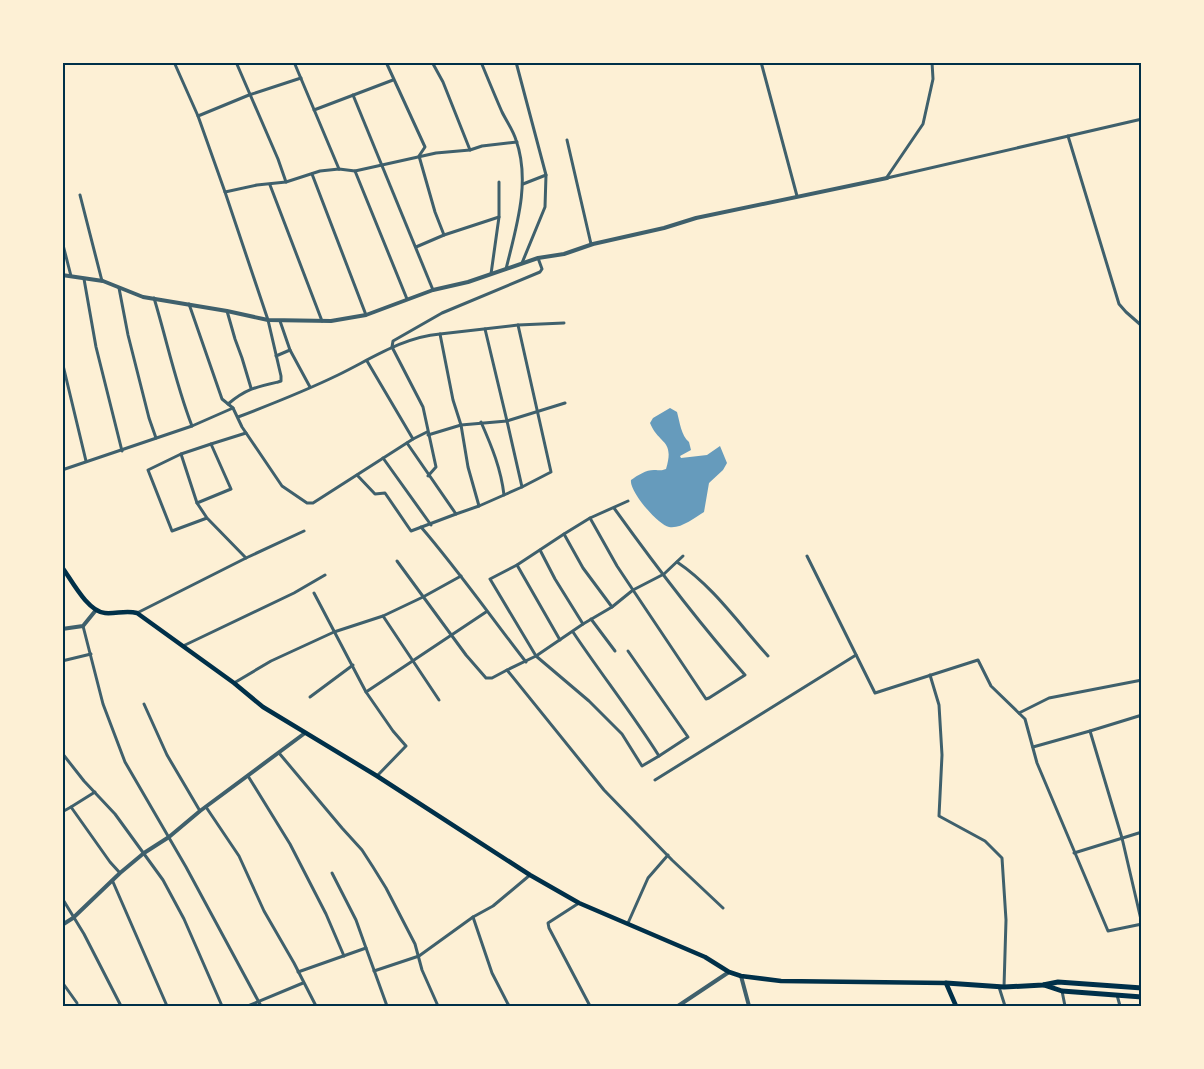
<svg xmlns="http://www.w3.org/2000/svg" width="1204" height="1069" font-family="'Crimson Pro',serif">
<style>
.water{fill:#669bbc}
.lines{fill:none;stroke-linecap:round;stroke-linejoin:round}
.minor{stroke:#3f606c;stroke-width:3}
.tertiary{stroke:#3f606c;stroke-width:4}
.secondary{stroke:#003049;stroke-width:4.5}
.primary{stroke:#003049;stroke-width:5}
.neatline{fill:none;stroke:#003049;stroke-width:2}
</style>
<rect width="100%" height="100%" fill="#fdf0d5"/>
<path class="water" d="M670,408L677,412C680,423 681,435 689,442L691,450L680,456L681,458L707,455L720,446L727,463L723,470L709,483L704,512C694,518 681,529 669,527C658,525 629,491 631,480C638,475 646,470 654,470C660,470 661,471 666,469C675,439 659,445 650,423L653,418Z"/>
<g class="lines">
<g class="minor">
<path d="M174,62L198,116L225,192L268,320L281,376V381L278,382C256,387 246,389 228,404"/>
<path d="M236,62L278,159L286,182"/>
<path d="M294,62L339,169"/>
<path d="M386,62L425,147L419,156L435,212L444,235"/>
<path d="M432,62L443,82L470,150"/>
<path d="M481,62C488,79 495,96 502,112C507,122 513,130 516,140C531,182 516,228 506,269"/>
<path d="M516,62L546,175L545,207L522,263"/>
<path d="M761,62L797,196"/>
<path d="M353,95L433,290"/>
<path d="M314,110L393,80"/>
<path d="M198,116L249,95L301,78"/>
<path d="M1068,136L1119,304L1126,312L1142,326"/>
<path d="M567,140L591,244"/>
<path d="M355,171L407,299"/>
<path d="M312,174L366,315"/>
<path d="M887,177L923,124L933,79L932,62"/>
<path d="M887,178L1142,119"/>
<path d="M523,184L546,175"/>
<path d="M270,185L322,321"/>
<path d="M225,192L257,185L286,182L320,171L339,169L355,171L436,153L470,150L482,146L517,142"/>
<path d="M80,195L102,281"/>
<path d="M62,241L71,276"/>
<path d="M416,247L444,235L499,217"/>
<path d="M491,274L499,217V182"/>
<path d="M84,279L96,347L122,451"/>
<path d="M119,288L128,335L149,418L156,438"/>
<path d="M154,298C167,341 176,385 192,426"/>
<path d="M189,304L222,399L233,408"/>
<path d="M227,311L235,339L242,358L251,388"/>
<path d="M280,321L290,350L310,387"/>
<path d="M518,325L551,472L522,487"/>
<path d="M440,334L518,325L564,323"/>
<path d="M276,356L290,350"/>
<path d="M62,361L86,461"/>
<path d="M367,361L413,439L427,432"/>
<path d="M238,417C272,404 305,391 338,375C371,359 403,337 440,334L453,400L461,425L507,421L485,329"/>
<path d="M428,435L461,425L468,467L479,506"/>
<path d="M407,443L456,514L479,506L504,495C501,469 492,447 481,422"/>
<path d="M211,444L246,433"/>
<path d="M181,454L197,503"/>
<path d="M383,458L431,525"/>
<path d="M62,470L192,426L233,408L242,427L282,486L307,503H313L413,439"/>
<path d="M357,475L375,494L385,493L411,531L456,514"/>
<path d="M428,476L436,467L423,407L392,347L393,341L442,313L540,272L542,269L538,258"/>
<path d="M504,495L522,487L507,421L565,403"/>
<path d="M628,501L590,518L564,534L517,565L490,579L536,656L589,701L622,734L642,766L659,756"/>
<path d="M614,508C655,565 698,622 745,675L709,698L706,699L633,590L612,607L583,624L536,656L507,670L604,790L672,860L723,908"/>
<path d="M590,518L617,566L633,590L664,574L683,556"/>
<path d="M421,527C458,570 491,617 526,662"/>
<path d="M564,534L583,568L612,607"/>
<path d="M540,550L555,579L583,624"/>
<path d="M807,556L875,693L978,660L991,686L1025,719L1037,763L1108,931L1142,924"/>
<path d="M246,558L304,531"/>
<path d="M397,561L466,655L486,678H492L507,670"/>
<path d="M677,562C713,586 739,624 768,656"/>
<path d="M517,565L560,640"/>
<path d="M314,593L366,692L393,731L406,746L377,776"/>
<path d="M137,613L246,558L207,518L197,503L231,489L211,444L181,454L148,470L172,531L207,518"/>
<path d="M383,616L439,700"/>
<path d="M591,619L615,651"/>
<path d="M83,626L103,704L125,762L186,867L261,1006"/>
<path d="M573,632C601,674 632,713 659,756L688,737L628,651"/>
<path d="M183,646L294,593L325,575"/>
<path d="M62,661L91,654"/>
<path d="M930,675L939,705L942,755L939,816L985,841L1002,858L1006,920L1004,987"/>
<path d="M234,683L271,661L334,632L383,616L423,597L461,576"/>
<path d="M366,692L486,612"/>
<path d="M310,697L353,665"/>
<path d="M144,704L167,755L200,811"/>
<path d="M1019,713L1049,698L1142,680"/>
<path d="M1090,731L1142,715"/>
<path d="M1033,747L1090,731L1122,838L1142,924"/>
<path d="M62,753L84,781L115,814L163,880L184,919L222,1006"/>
<path d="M279,753L342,828L362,850L373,867L386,888L415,944L422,970L438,1006"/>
<path d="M248,776L290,844L326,914L344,956"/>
<path d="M655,780L856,655"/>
<path d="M95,792L71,807L110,862L120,873"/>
<path d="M206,807L239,856L264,911L294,963L316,1006"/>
<path d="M62,812L71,807"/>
<path d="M1074,853L1142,832"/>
<path d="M332,873L356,920L366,948"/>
<path d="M113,882L167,1006"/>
<path d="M62,898L84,934L121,1006"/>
<path d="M579,903L548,923L549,928L590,1006"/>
<path d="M473,917L492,973L509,1006"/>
<path d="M628,923L648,878L668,855"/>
<path d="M374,971L419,956L473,917L493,906L530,875"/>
<path d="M298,972L366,948L387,1006"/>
<path d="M62,982L77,1003"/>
<path d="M999,987L1005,1006"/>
<path d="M1062,991L1065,1006"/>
<path d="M1117,995L1120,1006"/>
<path d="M248,1006L303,983"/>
</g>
<g class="tertiary">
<path d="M62,275L103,281L143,297L227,311L268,320L331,321L366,315L433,290L468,282L538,258L564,254L593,244L664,228L696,218L887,178"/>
<path d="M62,629L83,626L96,610"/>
<path d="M62,925L73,918L120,873L144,853L169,837L200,811L305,733"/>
<path d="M741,976L749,1006"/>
<path d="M678,1006L729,972"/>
</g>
<path class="secondary" d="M62,567C72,581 88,612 105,613C116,614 126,610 137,613L234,683L263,707L377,776L530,875L579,903L705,957L729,972L741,976L781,981L946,983L956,1006"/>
<g class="primary">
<path d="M946,983L1004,987L1043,985L1058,982L1142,988"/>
<path d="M1044,985L1062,991L1142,997"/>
</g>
</g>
<rect width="1204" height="1069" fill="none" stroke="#fdf0d5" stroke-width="128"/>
<rect x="64" y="64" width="1076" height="941" class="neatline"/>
</svg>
